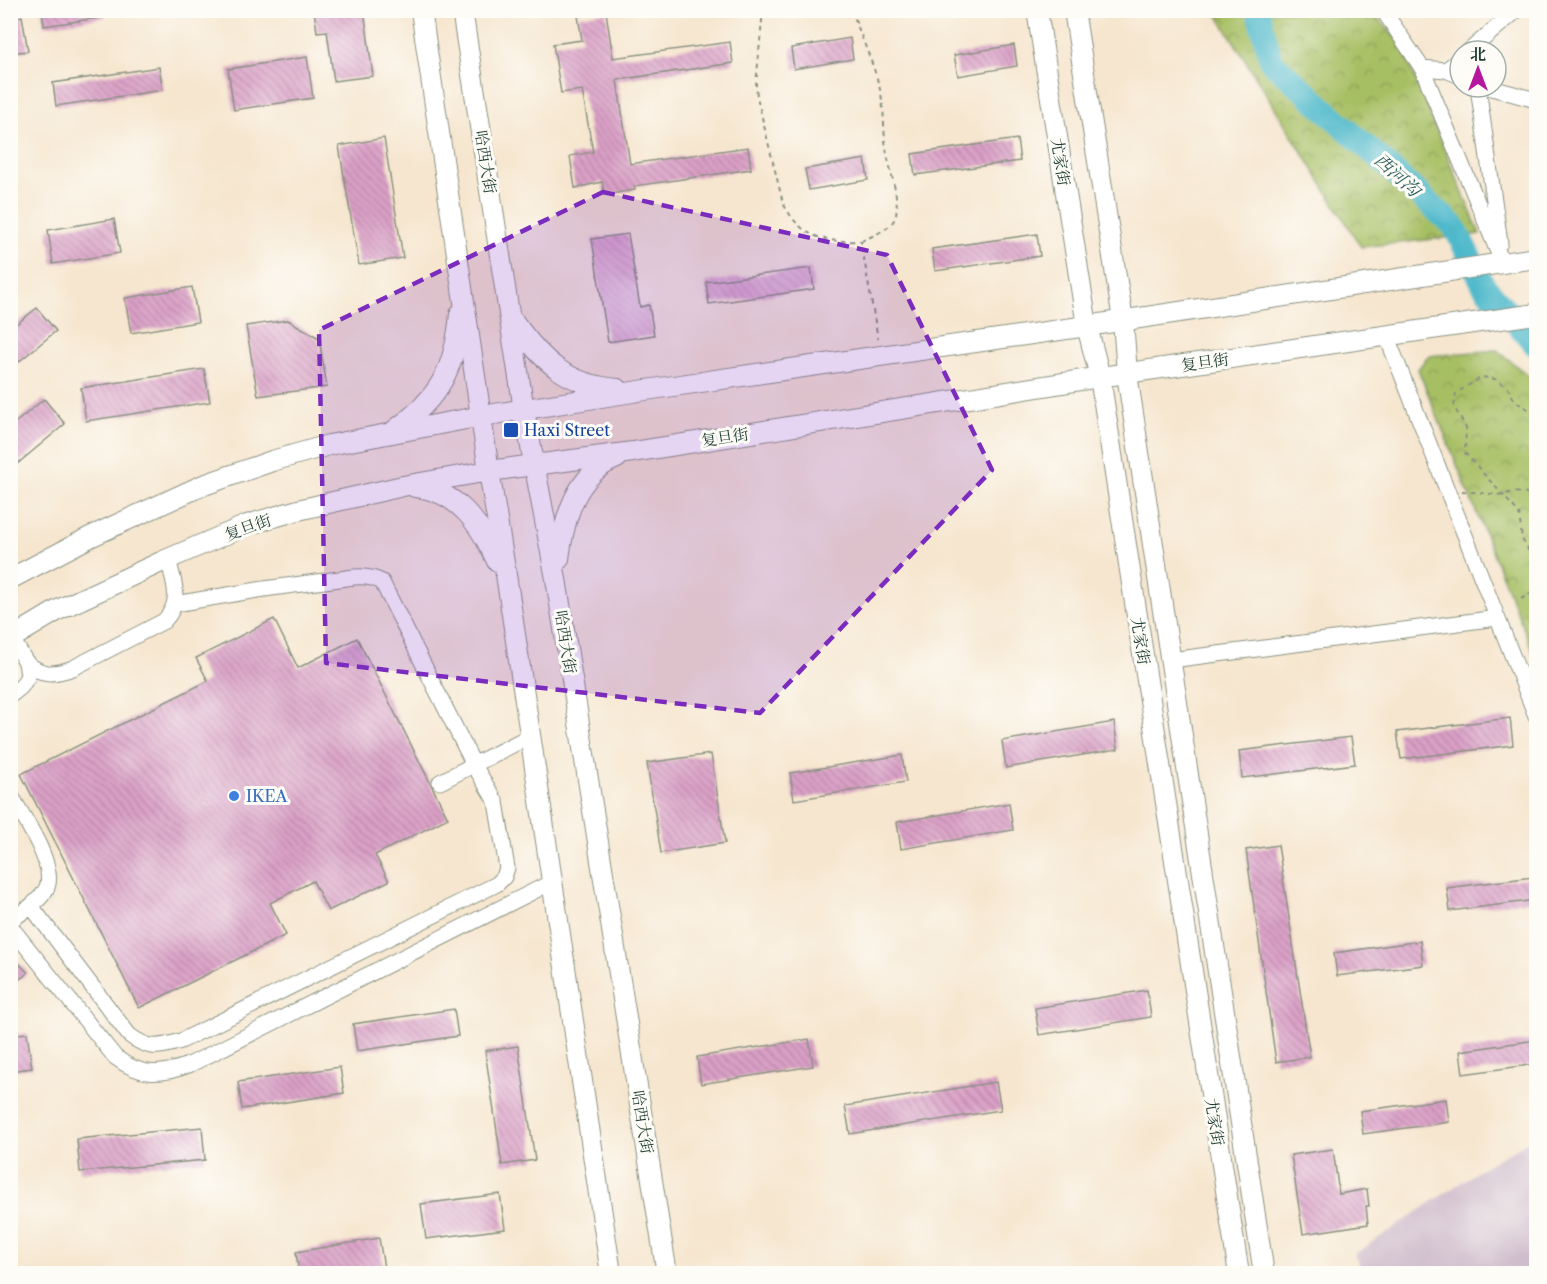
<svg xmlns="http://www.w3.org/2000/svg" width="1547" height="1284" font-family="'Libre Caslon Text','Noto Serif SC',serif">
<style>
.industrial{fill:#d0bdcc}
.park{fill:url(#park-crowns);stroke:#637e4c;stroke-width:1.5}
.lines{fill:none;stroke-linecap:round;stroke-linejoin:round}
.river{stroke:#4fb9cb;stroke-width:24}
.building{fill:url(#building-back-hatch)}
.minor-casing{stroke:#8a9282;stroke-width:17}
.major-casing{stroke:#8a9282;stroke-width:22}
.path{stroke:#8a9282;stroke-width:2;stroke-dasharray:4.5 4.5;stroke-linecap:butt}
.minor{stroke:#fff;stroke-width:15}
.major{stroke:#fff;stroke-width:20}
.marked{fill:#7b2cbf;fill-opacity:0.2;stroke:#7b2cbf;stroke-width:4.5;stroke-dasharray:12 8;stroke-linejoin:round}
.transit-dot{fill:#1a4fb4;stroke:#fdfcf7;stroke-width:2}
.shop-dot{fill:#3f7fe0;stroke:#fdfcf7;stroke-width:2}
.labels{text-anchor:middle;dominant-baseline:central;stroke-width:6;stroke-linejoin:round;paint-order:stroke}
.street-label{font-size:16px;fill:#1f3d34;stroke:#fdfcf7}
.transit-label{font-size:16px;fill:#164399;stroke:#fdfcf7;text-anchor:start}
.shop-label{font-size:16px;fill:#366cbe;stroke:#fdfcf7;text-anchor:start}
.water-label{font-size:18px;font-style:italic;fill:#2d6261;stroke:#fdfcf7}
</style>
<defs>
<pattern id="park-crowns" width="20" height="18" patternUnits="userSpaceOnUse" patternTransform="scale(1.5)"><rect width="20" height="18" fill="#a7bf64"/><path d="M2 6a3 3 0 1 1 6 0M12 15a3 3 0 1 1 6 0" fill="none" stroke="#879c53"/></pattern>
<pattern id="building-back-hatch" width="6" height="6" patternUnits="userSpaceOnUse" patternTransform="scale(1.5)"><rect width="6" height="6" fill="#dba0c7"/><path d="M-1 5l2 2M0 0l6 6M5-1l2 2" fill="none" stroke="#b184a2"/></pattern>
</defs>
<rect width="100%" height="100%" fill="#fdfcf7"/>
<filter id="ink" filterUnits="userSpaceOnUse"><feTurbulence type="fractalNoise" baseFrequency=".0167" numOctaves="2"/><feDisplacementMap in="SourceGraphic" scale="12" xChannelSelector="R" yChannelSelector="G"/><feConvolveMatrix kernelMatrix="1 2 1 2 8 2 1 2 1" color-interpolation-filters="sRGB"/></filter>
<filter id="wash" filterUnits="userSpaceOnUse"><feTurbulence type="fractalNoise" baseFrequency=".008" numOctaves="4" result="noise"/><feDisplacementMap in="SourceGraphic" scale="24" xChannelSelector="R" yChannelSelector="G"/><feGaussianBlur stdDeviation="1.35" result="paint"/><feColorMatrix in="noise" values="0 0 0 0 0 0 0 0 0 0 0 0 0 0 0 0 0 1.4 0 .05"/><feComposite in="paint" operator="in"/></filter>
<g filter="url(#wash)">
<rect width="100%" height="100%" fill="#f6e6cf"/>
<path class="industrial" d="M1536,1137V1273H1363L1355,1254L1487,1165Z"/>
<g class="park">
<path d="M1215,11H1372L1401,44L1480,234L1361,247Z"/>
<path d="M1497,350L1536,382V659L1418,369L1428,356Z"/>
</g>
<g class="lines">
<path class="river" d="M1258,10L1271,61L1454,226L1484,286L1536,345"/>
</g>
<g id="blocks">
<g class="building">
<path d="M42,10H105V17L44,26Z"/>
<path d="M314,10H364L373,76L334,81L327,31L317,32Z"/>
<path d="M606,12L613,58L730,42L733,63L617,80L630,164L748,147L751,169L634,186L635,190L605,195L602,182L575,188L570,156L593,152L582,90L561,93L553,44L582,40L578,16Z"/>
<path d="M22,16L28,51L10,53V18Z"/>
<path d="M850,38L853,59L794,69L791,48Z"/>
<path d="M1014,45L1017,66L958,76L954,55Z"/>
<path d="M307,57L313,98L234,110L228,69Z"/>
<path d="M159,67L163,90L56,106L53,83Z"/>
<path d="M384,138L403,258L359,265L339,146Z"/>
<path d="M1017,139L1020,161L915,175L912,154Z"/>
<path d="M865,159L868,180L809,190L805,169Z"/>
<path d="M114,219L120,253L53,264L48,230Z"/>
<path d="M628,234L640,307L649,305L654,335L608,342L592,239Z"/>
<path d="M1037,234L1040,256L935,271L932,249Z"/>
<path d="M811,268L814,289L709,304L706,282Z"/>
<path d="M192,287L198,322L131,333L125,298Z"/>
<path d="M37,308L56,331L10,369V329Z"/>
<path d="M288,320L319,338L327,387L258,396L246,326Z"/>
<path d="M204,369L210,402L86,421L81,388Z"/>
<path d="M44,399L65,424L10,470V427Z"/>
<path d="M274,619L298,668L357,638L448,818L375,855L389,881L328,911L313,881L270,903L286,935L139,1008L21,774L208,681L196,658Z"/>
<path d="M1510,718L1513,745L1401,759L1397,732Z"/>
<path d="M1114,722L1118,749L1006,768L1002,741Z"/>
<path d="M1351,737L1355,764L1242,778L1239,751Z"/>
<path d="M711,754L725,843L661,853L647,763Z"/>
<path d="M902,755L906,782L794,800L790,773Z"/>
<path d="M1009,803L1013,830L901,849L897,822Z"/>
<path d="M1278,845L1310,1057L1276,1062L1246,850Z"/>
<path d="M1533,877L1536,900L1450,911L1447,888Z"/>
<path d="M1420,941L1423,965L1337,976L1334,953Z"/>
<path d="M10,954L28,973L10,986Z"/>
<path d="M1147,990L1151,1017L1039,1035L1035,1008Z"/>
<path d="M454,1009L458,1036L357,1051L353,1024Z"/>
<path d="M27,1033L32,1068L10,1071V1035Z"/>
<path d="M809,1039L813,1066L701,1084L697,1057Z"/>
<path d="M1536,1040V1064L1463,1074L1460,1051Z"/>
<path d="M518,1046L535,1160L502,1165L485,1051Z"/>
<path d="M340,1067L344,1093L242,1109L238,1082Z"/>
<path d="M996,1082L1001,1110L850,1134L845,1106Z"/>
<path d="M1446,1099L1449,1122L1363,1134L1360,1111Z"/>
<path d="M202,1127L205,1160L80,1172L77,1139Z"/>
<path d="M1333,1149L1339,1194L1367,1189L1369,1206H1366L1368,1224L1303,1234L1291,1155Z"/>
<path d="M500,1194L505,1229L426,1239L421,1204Z"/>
<path d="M379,1238L385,1274H299L296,1252Z"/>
</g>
</g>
</g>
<g filter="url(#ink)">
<use href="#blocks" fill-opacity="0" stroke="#8a9282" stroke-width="1.5"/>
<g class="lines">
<g class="minor-casing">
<g id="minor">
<path d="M1383,10L1422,68L1446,70L1460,76"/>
<path d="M1469,51L1517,10"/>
<path d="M1422,68L1503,264"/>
<path d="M1446,70L1460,59"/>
<path d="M1478,87L1500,243"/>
<path d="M1488,87L1536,100"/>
<path d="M1387,337L1536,716"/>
<path d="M1171,660L1497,618"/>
<path d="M26,662C41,676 54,675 73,668L164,621C183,601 174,583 168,559"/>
<path d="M10,696L21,687L28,676L26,662L12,639"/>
<path d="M440,782L530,736"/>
<path d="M10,794C22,815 53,860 48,884C46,893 38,900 31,906"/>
<path d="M10,921L31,906L129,1035C149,1050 158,1048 181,1041L497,884L504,877L507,868L496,802L474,765L382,582C373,577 365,576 354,577L264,589L175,604"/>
<path d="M10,926L115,1057C141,1077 161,1076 191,1064L552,882"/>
</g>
</g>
<g class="major-casing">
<g id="major">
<path d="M421,10L489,471L507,581L611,1274"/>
<path d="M462,10L524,410L556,579L667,1274"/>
<path d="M1037,10L1087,326L1100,377L1239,1274"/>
<path d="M1074,10L1123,320L1127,374L1264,1274"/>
<path d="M514,322C543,362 567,385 618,389"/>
<path d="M395,430C440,397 455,369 460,314"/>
<path d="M415,487C459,491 480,525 497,561"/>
<path d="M559,559C564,519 575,474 617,458"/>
<path d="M10,579L90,537L201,486L272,461L329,445L482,416L639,391L1087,326L1536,258"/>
<path d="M10,639L58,610L161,562L247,525L298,510L403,486L489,471L633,452L1100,377L1536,314"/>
</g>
</g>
<g class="path">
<path d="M763,10L756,85L757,97L783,203C802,239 823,242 861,241L878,339"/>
<path d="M852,10C861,39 875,65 881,94C885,114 883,134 887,154C890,170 901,203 895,218C890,230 872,236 861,241"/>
<path d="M763,13L780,10"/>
<path d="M1536,414L1515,401L1508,388L1495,379L1482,377L1456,393L1454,407L1466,428L1465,453L1519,513L1522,539L1536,563"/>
<path d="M1462,491L1502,495L1514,492L1536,495"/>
<path d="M1527,549L1536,551"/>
<path d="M1521,599L1536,591"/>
</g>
<use href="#minor" class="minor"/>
<use href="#major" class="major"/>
</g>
</g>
<path class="marked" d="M603,192L887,255L992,470L760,713L326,663L319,330Z"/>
<rect class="transit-dot" x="503" y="422" width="16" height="16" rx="3"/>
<circle class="shop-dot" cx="234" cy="796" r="6"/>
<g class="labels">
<g class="street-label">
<text transform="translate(486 162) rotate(81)">哈西大街</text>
<text transform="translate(1061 162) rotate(81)">尤家街</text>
<text transform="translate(1205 362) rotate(-8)">复旦街</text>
<text transform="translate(725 437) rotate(-9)">复旦街</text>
<text transform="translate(248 527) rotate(-20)">复旦街</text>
<text transform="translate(1141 641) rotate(81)">尤家街</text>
<text transform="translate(566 642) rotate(81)">哈西大街</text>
<text transform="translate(643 1122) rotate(81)">哈西大街</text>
<text transform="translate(1215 1122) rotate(81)">尤家街</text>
</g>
<g class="transit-label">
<text x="524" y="430">Haxi Street</text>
</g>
<g class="shop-label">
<text x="246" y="796">IKEA</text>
</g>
<g class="water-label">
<text transform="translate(1397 175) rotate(42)">西河沟</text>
</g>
</g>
<rect width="1547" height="1284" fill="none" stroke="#fdfcf7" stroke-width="36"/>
<g transform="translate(1478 69)"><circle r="28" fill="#fdfcf7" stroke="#a4b0a9" stroke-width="1.5"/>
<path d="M0-4.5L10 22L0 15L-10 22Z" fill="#b5179e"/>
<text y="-9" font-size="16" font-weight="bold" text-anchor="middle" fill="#1f3d34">北</text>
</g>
</svg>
